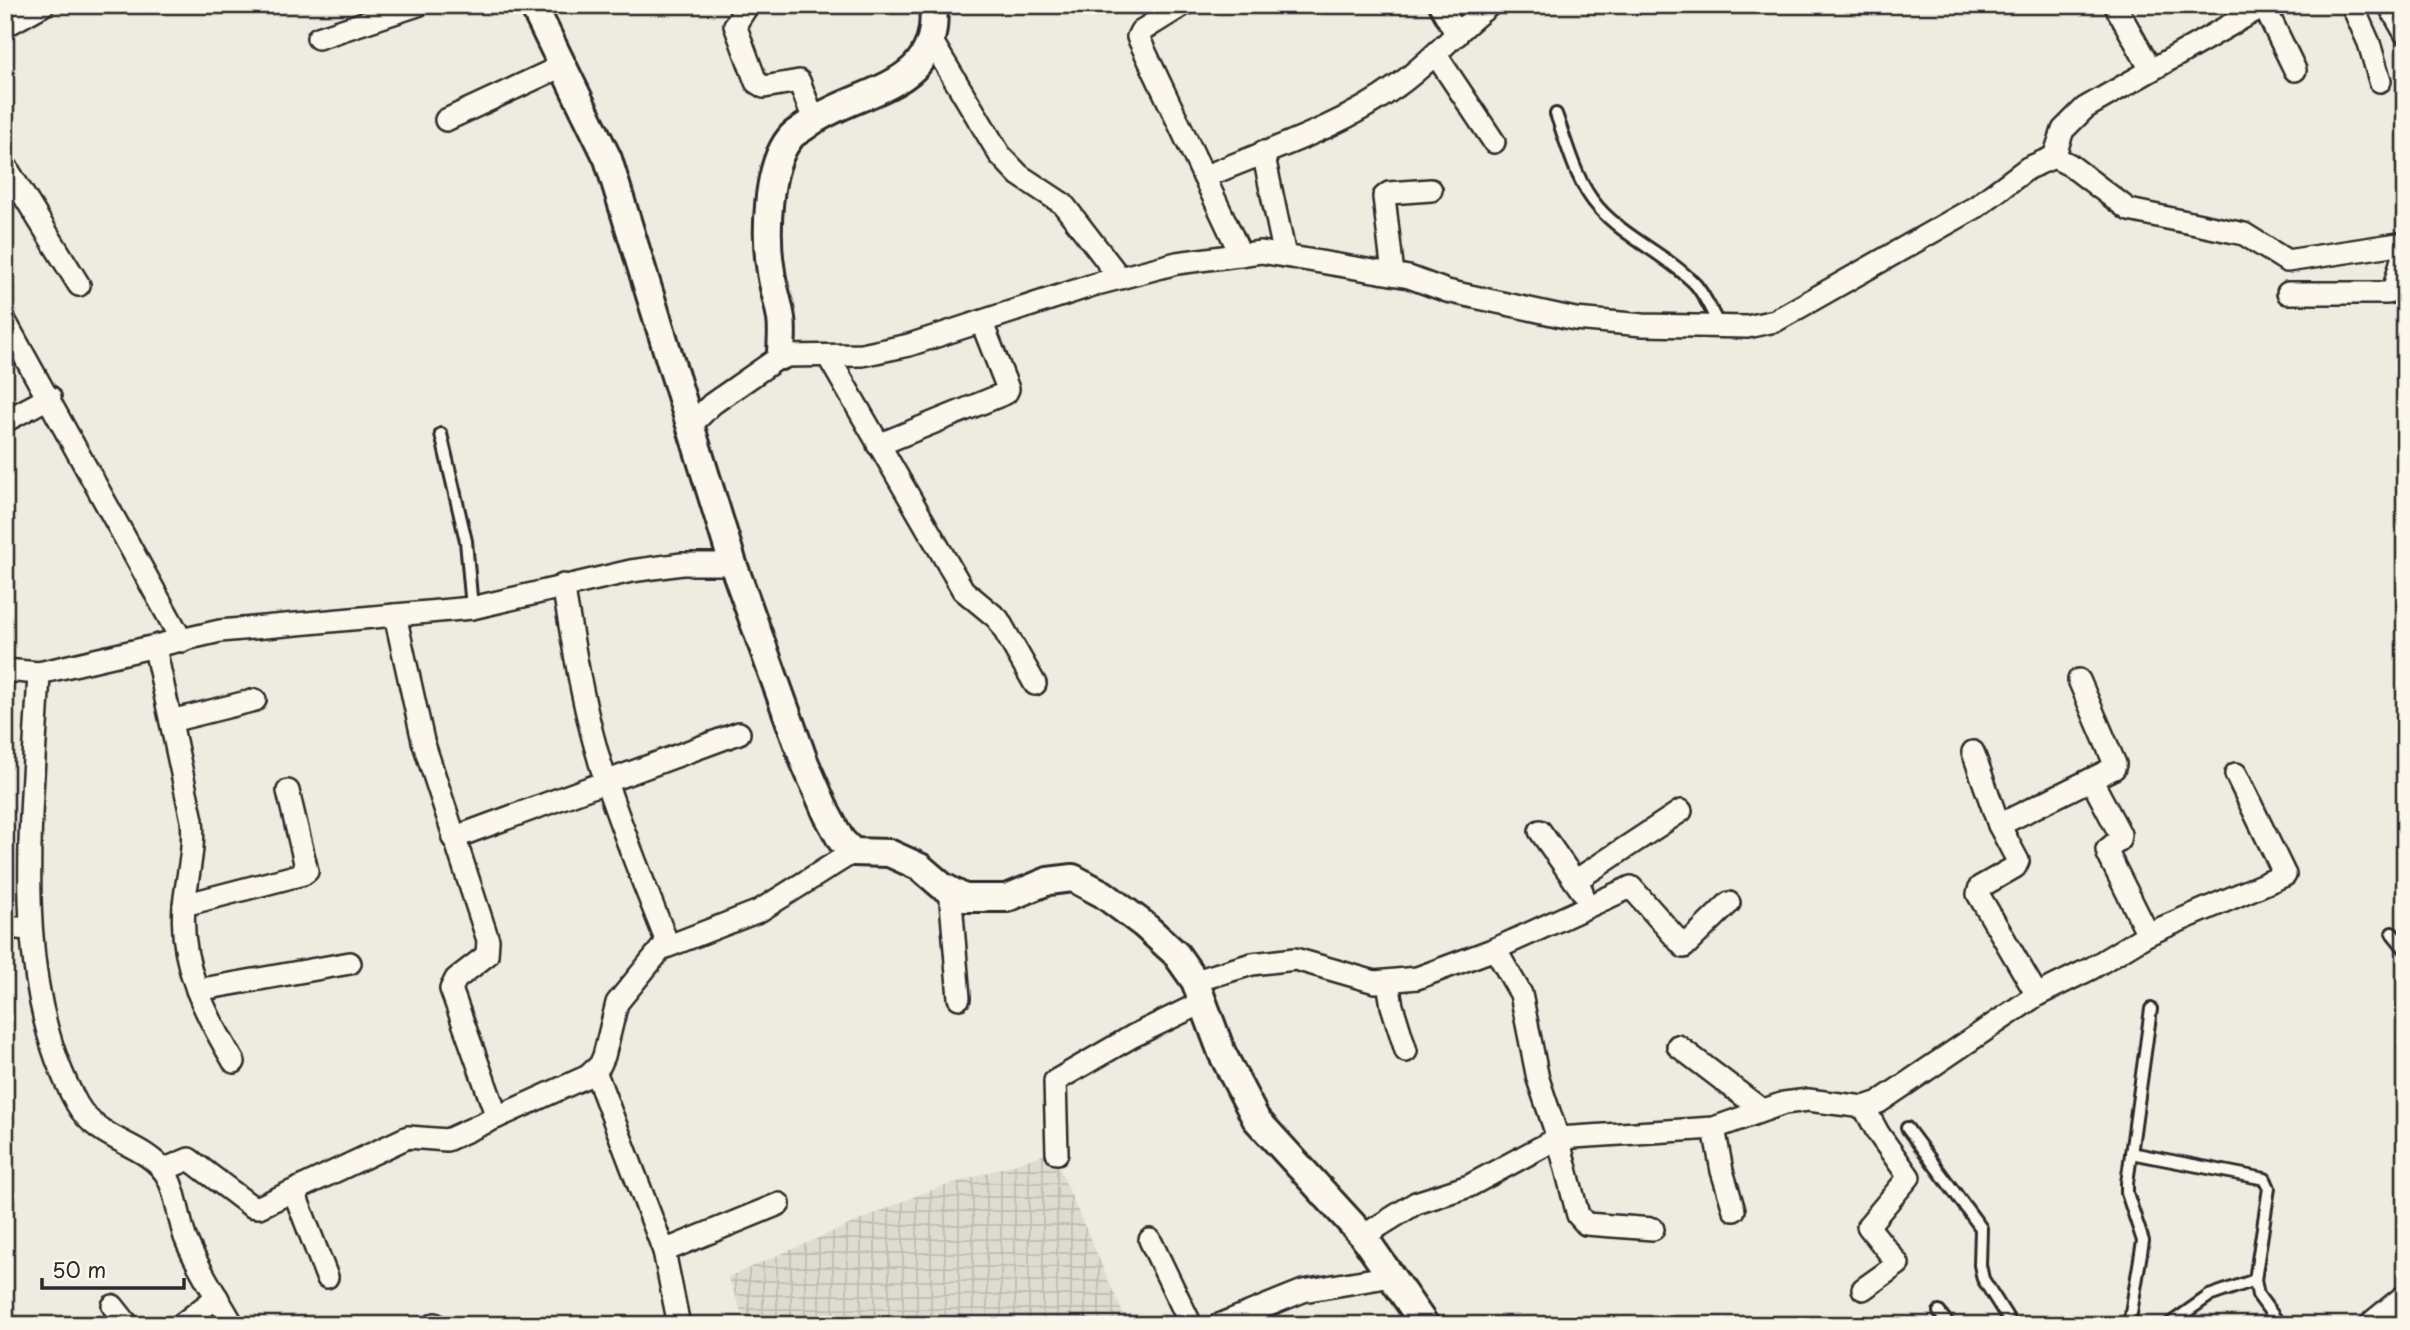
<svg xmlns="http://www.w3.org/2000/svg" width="2410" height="1330" font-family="'Playpen Sans',sans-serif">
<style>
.industrial{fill:url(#industrial-grid)}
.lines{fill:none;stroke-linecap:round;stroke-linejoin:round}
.service-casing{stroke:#2b2b2b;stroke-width:16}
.minor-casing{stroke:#2b2b2b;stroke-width:26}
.tertiary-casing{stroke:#2b2b2b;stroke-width:32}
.primary-casing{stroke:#2b2b2b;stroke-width:38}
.service{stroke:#fbf7ec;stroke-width:10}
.minor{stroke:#fbf7ec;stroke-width:21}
.tertiary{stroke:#fbf7ec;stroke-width:26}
.primary{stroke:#fbf7ec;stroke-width:33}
</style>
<defs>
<pattern id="industrial-grid" width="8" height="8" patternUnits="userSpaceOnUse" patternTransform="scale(1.75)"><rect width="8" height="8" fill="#dedbd1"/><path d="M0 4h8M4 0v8" fill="none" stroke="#bfbcb4"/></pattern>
</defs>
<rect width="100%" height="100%" fill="#eeebe0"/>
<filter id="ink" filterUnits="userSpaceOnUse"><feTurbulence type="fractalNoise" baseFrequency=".0143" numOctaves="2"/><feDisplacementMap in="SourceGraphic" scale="14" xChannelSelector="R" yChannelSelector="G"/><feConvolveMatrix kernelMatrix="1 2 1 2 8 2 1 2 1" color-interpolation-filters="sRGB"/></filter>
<g filter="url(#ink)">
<path class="industrial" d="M1052,1152L1128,1325H746L728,1277L923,1193Z"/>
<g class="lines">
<g class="service-casing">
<g id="service">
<path d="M1556,114C1567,144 1576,182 1598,207C1625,238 1666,254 1695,284C1705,295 1712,312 1719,326"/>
<path d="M441,434L466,541L472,608"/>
<path d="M2392,933L2405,949"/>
<path d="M1907,1128L1981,1228L1980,1265L1983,1279L2012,1325"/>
<path d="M2131,1153L2265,1179L2269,1188L2255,1280L2258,1295L2280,1325"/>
<path d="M1939,1312L1949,1325"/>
<path d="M2129,1325L2143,1241L2127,1193V1183L2151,1009"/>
<path d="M2168,1325L2209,1296L2255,1280"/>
</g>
</g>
<g class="minor-casing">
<g id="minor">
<path d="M748,5L735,25L756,82L764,87L799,81L814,120"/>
<path d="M1183,5L1141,31L1138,37L1241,255"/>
<path d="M1440,5L1457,35"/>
<path d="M2115,5L2151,70"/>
<path d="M2352,5L2369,43L2380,81"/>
<path d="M2389,5L2405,33"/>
<path d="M2264,6L2295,70"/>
<path d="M5,26L43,5"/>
<path d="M318,38L418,5"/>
<path d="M931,40L1000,155L1019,175L1063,204L1120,278"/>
<path d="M1436,55L1494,142"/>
<path d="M446,120L562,66"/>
<path d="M1263,152L1285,256"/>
<path d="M2054,157L2063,130L2085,108L2265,5"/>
<path d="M5,165L79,285"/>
<path d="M1204,177C1268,150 1340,128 1397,86C1431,62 1457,30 1490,5"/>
<path d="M1393,274L1384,197L1389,193L1431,190"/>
<path d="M2288,293H2388L2394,288L2405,248"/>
<path d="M5,321L182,641"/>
<path d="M829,358L963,590L998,619L1035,684"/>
<path d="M5,421L50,397"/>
<path d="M690,426L712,404L781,356L862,355L909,345L1093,285L1177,263L1261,252L1409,277L1447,291L1575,319L1643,325L1747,327L1775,321L1976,207L2028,168L2054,157L2070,165L2129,210L2244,234L2287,261L2405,243"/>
<path d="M878,445L1006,393L1008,389L982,323"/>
<path d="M563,585C574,647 583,709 602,769C621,829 645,886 668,945"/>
<path d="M395,615L423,741L488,940L487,955L456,979L451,989L497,1117"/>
<path d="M155,648L192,820C195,849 187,876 184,906C179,963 205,1014 234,1062"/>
<path d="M5,670L39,673L220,631L472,608L631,571L682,564H733"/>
<path d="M39,673C33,809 8,981 77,1104C98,1141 141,1142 164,1171C176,1188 178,1217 185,1237C197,1268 217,1296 233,1325"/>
<path d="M171,721L255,700"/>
<path d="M1973,752L1999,825L2018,861L2015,867L1980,887L1978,894L2037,995"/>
<path d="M2092,781L2120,834L2119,840L2107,850L2108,854L2148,934"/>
<path d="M1999,825L2114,768L2115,764L2079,680"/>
<path d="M1540,831L1582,891"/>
<path d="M453,838L739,733"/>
<path d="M1575,881L1681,811"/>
<path d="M950,890L959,998"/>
<path d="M184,905L303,874L307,871L288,791"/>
<path d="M5,927L29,929"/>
<path d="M1495,949L1521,994L1538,1079L1558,1138L1578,1215L1586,1224L1653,1229"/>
<path d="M1195,981L1252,964L1295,959L1375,982L1417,978L1495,949L1631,887L1684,947L1729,903"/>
<path d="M1388,982L1392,1006L1406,1051"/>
<path d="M197,990L350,963"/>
<path d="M1678,1046L1762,1110"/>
<path d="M595,1071L664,1251L679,1325"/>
<path d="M1714,1128L1722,1171L1734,1210"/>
<path d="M1057,1153L1055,1081L1133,1036L1203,1002"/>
<path d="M163,1170L189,1159L251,1206L259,1207L408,1137L447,1140L588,1076L600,1065L604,1056L617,1003L661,949L759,911L853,852"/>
<path d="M294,1192L327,1277"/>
<path d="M1363,1236L1416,1203L1469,1186L1558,1138L1714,1128L1784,1103L1808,1100L1864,1107L1879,1102L2037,995L2092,968L2148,934L2285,875L2236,774"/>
<path d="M1150,1240L1191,1325"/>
<path d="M664,1251L779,1204"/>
<path d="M1863,1289L1898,1264L1868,1226L1909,1177L1878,1133L1864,1107"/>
<path d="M113,1306L128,1325"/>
<path d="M181,1325L217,1297"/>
<path d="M434,1325L435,1324"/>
<path d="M1219,1325L1303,1291L1392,1276"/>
</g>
</g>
<g class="tertiary-casing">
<g id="tertiary">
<path d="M533,5L608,159L733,564L804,761L827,814L841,840L853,852L889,853L920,867L942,886L964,898H1007L1048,881L1073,878L1103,894L1143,924L1176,954L1195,981L1222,1053L1256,1119L1363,1236L1425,1325"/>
<path d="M781,356C781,344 783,331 781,319C779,303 773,288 771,272C765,237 766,167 790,138C793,133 802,129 807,125C859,87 942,91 933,5"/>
</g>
</g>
<g class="primary-casing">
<path id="primary" d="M2378,1325L2405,1303"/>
</g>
<use href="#service" class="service"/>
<use href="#minor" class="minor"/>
<use href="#tertiary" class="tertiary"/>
<use href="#primary" class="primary"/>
</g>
</g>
<rect width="2410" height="1330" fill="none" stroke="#fbf7ec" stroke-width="28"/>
<rect x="14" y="14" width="2382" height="1302" fill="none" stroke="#2b2b2b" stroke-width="2.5" filter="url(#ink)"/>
<path d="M42 1278v10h142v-10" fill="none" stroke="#2b2b2b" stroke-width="3.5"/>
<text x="52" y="1278" font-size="21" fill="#2b2b2b" stroke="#fbf7ec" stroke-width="5" paint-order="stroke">50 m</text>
</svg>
